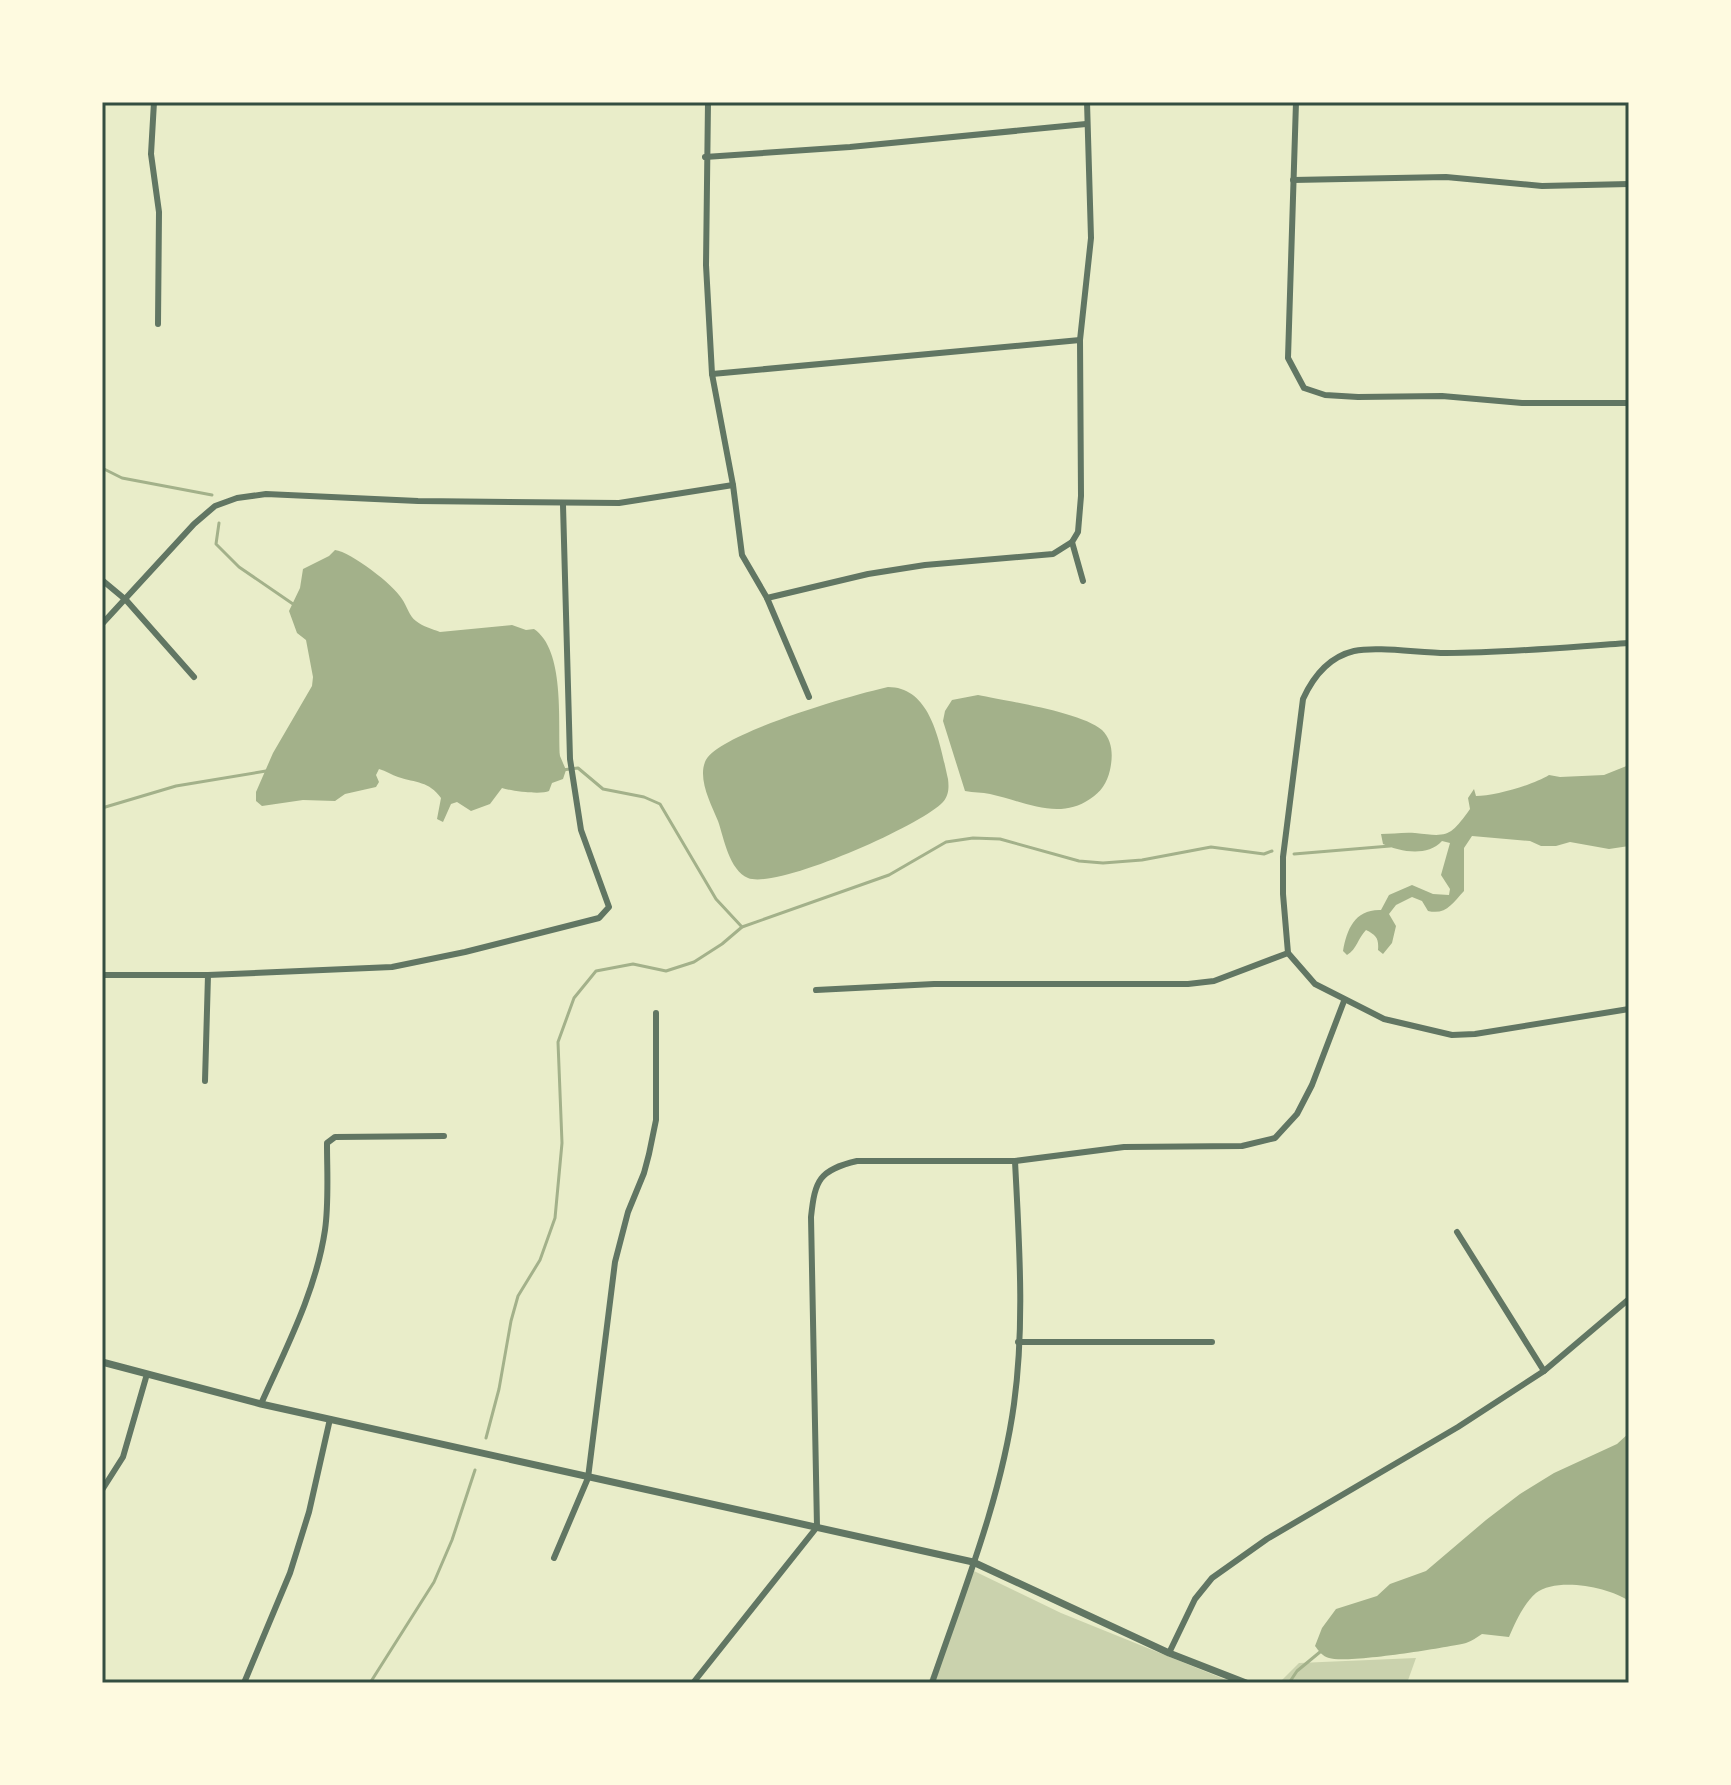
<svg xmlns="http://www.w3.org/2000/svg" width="1731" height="1785" font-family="'Golos Text',sans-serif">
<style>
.green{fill:#cad2ad}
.water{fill:#a3b18a}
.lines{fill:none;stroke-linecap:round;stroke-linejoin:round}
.stream{stroke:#a3b18a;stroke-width:3}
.minor{stroke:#617663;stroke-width:6}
.tertiary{stroke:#617663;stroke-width:7}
.neatline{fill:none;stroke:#344e41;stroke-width:3}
</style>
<rect width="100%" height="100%" fill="#e9edc9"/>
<g class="green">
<path d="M974,1571L1061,1613L1234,1683H928Z"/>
<path d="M1416,1658L1407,1683H1279L1299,1663Z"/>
</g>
<g class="water">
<path d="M335,550C351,552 394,585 402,599C407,606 409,616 416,621C422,626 432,629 440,632L512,625L526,630L534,629C565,650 558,720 560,756L566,770L563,779L552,783L549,791C541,795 511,791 502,788L490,804L471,811L457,802L451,804L443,822L437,819L441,798C429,781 416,783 398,777C392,775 386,771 379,769L376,775L379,782L376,787L345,794L335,801L303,800L262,806L256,801V792L273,753L312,686L313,677L306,640L297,633L289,611L300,588L303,569L329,556Z"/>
<path d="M888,687C932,687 940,745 948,779C949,787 949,795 943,802C922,825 777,890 748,878C729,870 724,838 718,821C711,804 698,780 705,762C715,734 856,694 888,687Z"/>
<path d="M978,695C1007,701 1081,712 1102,730C1113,741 1113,756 1110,770C1107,783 1101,792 1090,799C1058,821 1023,801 990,794C982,792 974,793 965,791L943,721L945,711L952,700Z"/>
<path d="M1629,765V846L1609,849L1570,842L1556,846H1541L1530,841L1472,836L1464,848V891C1452,904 1446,915 1428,911L1422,901L1412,897L1396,905L1389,914L1396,926L1392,943L1383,954L1378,950C1379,938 1376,935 1366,930C1358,938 1357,949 1347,955L1343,951C1347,929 1355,909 1381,910L1389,895L1412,885L1433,894L1449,895L1450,889L1441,875L1450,843L1442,841C1427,857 1401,852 1383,844L1381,834C1392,834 1404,832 1415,833C1448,837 1450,837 1470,809L1468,798L1474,789L1476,796C1494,796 1533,785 1549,775L1560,777L1604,775Z"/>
<path d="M1629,1433V1601C1609,1587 1557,1577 1536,1593C1524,1603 1515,1623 1509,1637L1482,1634C1476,1638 1472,1641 1466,1643C1444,1648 1346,1664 1329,1658C1323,1657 1318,1650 1315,1646L1322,1628L1336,1609L1377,1596L1390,1584L1426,1571L1486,1520L1520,1494L1554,1473L1617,1444Z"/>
</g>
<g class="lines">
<g class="stream">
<path d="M102,468L122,478L212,495"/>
<path d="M219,523L216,544L239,567L293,604"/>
<path d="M562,770L578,768L603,789L644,797L660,804L716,899L742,927"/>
<path d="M102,808L176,786L266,771"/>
<path d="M1294,854L1390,846"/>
<path d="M486,1438L499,1389L511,1321L518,1296L540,1260L555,1218L562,1143L558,1042L574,998L596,971L633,964L666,971L694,962L722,944L742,927L889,875L946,842L973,838L1000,839L1079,861L1103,863L1142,860L1211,847L1264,854L1272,851"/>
<path d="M370,1683L434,1582L452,1540L475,1470"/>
<path d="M1289,1683L1297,1671L1320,1652"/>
</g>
<g class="minor">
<path d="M154,102L151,154L159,212L158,324"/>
<path d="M708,102L706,265L712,374L733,485L742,555L767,598L809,697"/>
<path d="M1296,102L1288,358L1304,388L1325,395L1358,397L1442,396L1522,403H1629"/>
<path d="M705,157L850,147L1086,124"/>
<path d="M1293,180L1446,177L1542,186L1629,184"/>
<path d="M712,374L1080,340"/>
<path d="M102,580L126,600L194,677"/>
<path d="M1083,581L1072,542L1078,532L1081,496L1080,340L1091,238L1087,102"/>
<path d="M767,598L868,574L925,565L1053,554L1072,542"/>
<path d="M102,624L194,524L215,506L237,498L266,494L418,501L619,503L733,485"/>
<path d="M1629,643C1568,647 1507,653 1446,653C1420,653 1377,646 1354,651C1329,657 1313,677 1303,699L1283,857V894L1288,953L1315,984L1384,1019L1452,1035L1475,1034L1629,1009"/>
<path d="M102,975H208L392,967L465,952L599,918L609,907L581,830L570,759L563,505"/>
<path d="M816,990L934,984H1188L1214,981L1288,953"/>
<path d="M205,1081L208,975"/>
<path d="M1457,1232L1544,1371"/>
<path d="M1018,1342H1212"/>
<path d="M261,1404C286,1348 316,1291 325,1230C329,1202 327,1172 327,1143L335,1137L444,1136"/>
<path d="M102,1490L123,1457L147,1374"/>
<path d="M554,1558L588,1478L615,1262L628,1212L644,1173L649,1154L656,1120V1013"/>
<path d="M1169,1653L1195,1599L1212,1578L1267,1539L1458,1427L1544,1371L1629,1299"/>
<path d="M244,1683L290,1573L309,1512L330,1419"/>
<path d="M693,1683L817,1527L811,1217C815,1180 819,1170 857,1161H1015L1124,1147L1242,1146L1275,1138L1297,1114L1312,1085L1344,1001"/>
<path d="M932,1683C963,1592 1001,1499 1014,1404C1025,1324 1019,1241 1015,1161"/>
</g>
<path class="tertiary" d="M102,1362L261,1404L973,1562L1169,1653L1246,1683"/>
</g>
<rect width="1731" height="1785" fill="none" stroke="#fefae0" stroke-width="208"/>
<rect x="104" y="104" width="1523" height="1577" class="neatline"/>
</svg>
